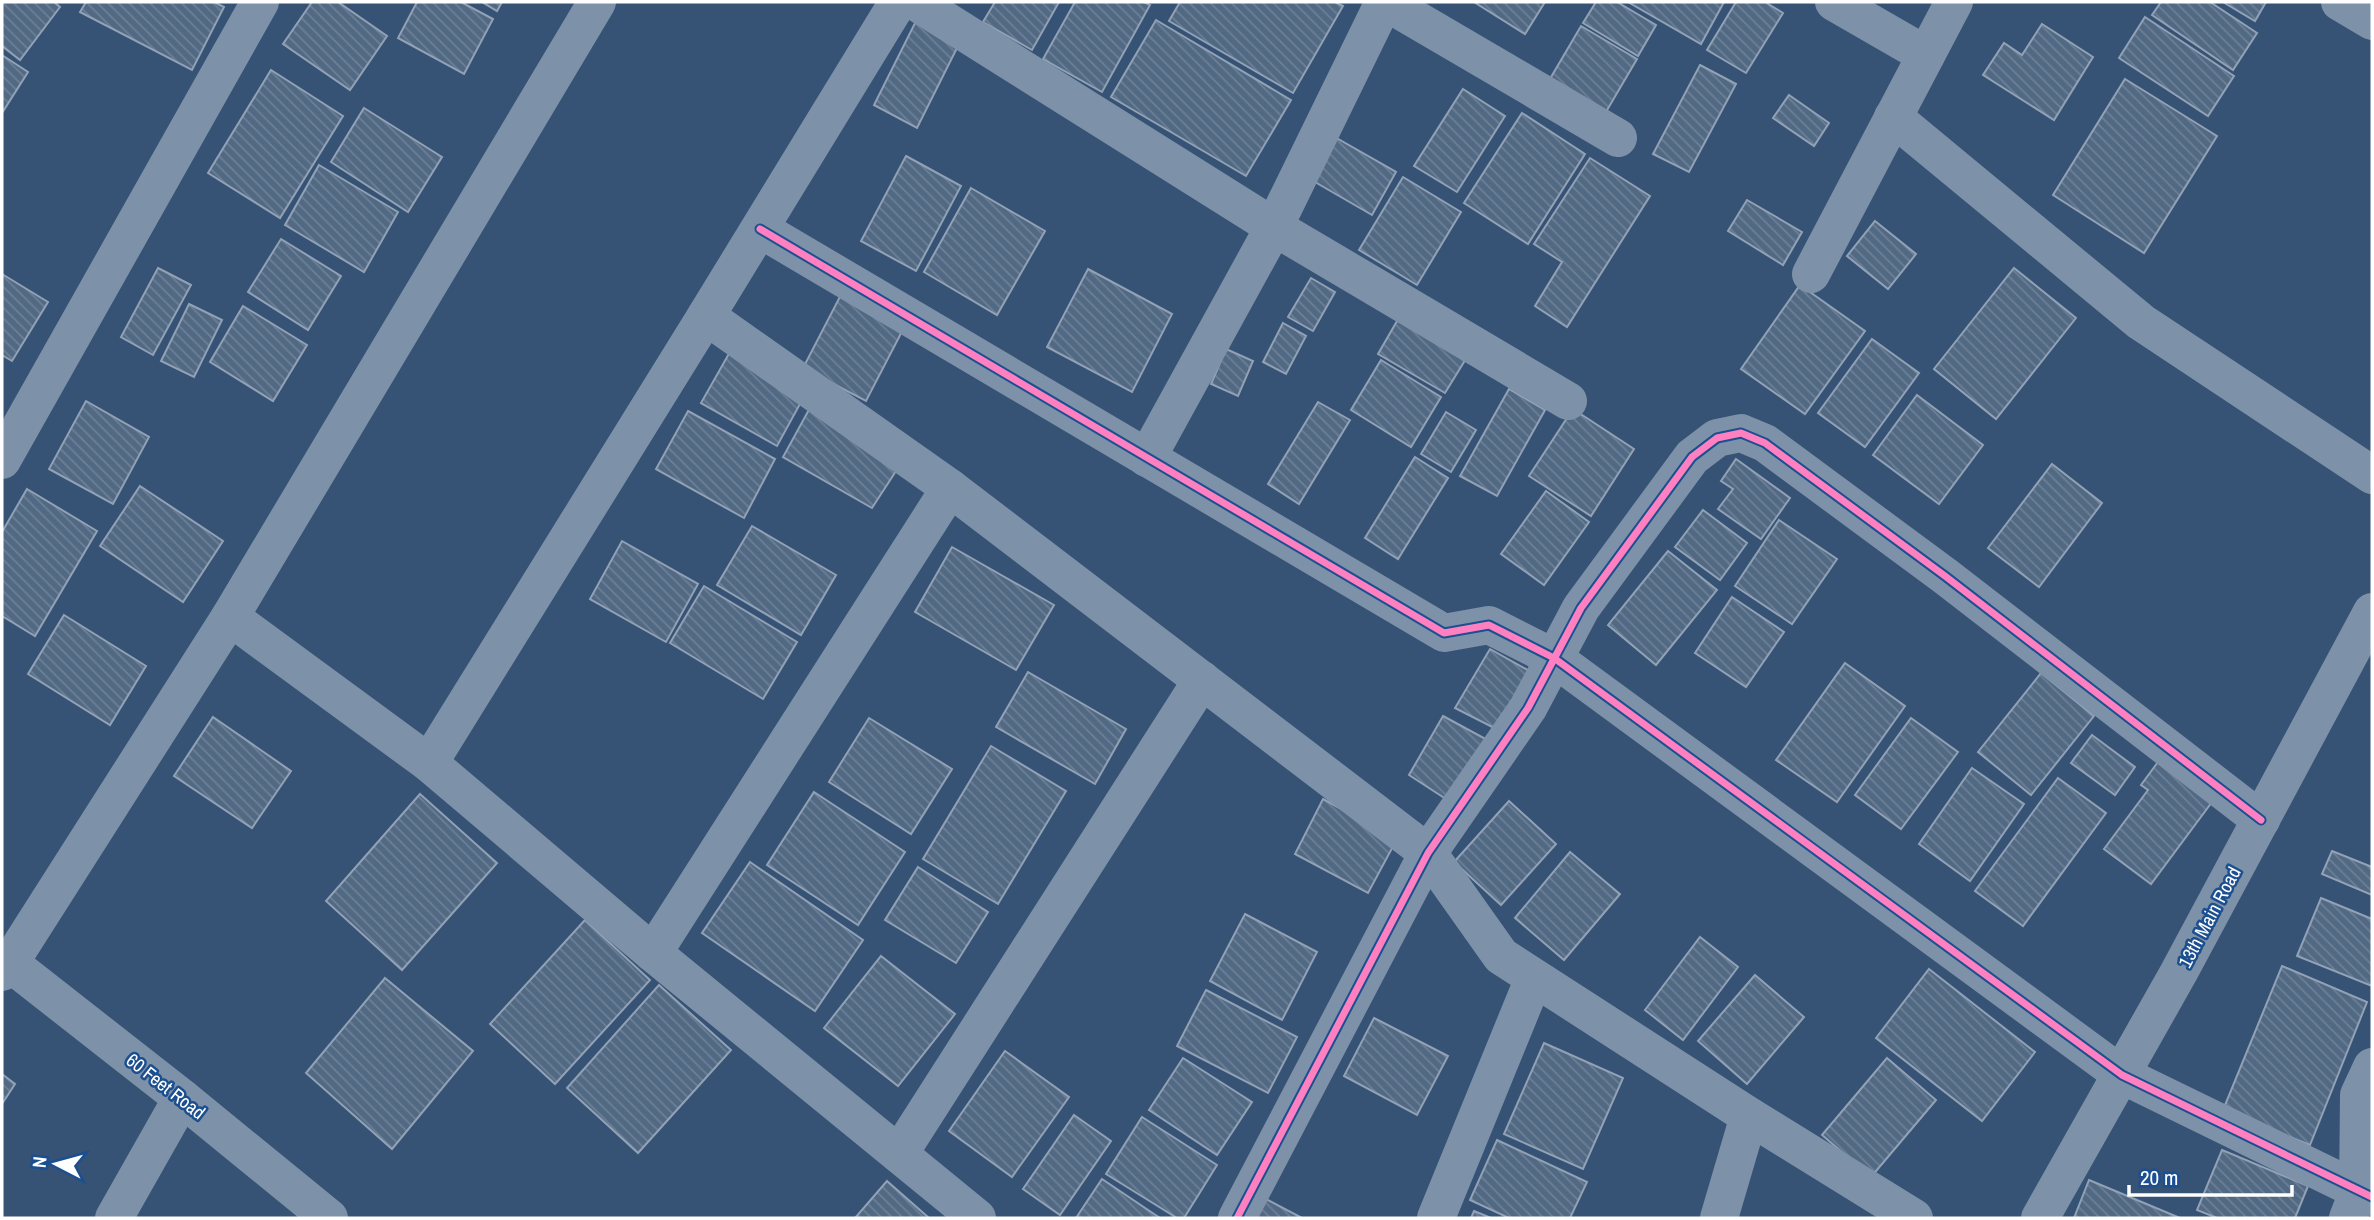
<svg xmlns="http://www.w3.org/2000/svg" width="2374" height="1220" font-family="'Archivo Narrow',sans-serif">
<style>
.building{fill:url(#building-back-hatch);stroke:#92a2b6;stroke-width:2}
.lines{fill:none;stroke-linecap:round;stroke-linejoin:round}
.minor{stroke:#7d92a8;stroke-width:38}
.cycleway-casing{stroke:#1b4f8f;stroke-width:11}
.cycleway{stroke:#ff80c0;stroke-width:7}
.labels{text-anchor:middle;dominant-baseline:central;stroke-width:5;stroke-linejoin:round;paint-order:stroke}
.street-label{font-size:19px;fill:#fff;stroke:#1b4f8f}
</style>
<defs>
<pattern id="building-back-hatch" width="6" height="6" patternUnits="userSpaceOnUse" patternTransform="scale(1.75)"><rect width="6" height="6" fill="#526984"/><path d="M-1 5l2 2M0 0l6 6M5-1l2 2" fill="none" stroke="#6c8096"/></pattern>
</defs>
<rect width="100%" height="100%" fill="#365274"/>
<g class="building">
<path d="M2,2H54L60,7L20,60L2,46Z"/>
<path d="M86,2H214L224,7L192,70L80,12Z"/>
<path d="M312,2H338L387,36L350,90L283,44Z"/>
<path d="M417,2H461L493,19L464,74L398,38Z"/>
<path d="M482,2H502L497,11Z"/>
<path d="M995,2H1059L1032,50L983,22Z"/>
<path d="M1075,2H1144L1150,5L1102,92L1043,59Z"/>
<path d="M1180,2H1335L1343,6L1293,93L1169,21Z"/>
<path d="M1474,2H1545L1525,34Z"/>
<path d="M1596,2H1617L1656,25L1638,56L1583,23Z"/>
<path d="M1628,2H1724L1701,44Z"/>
<path d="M1736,2H1765L1783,13L1746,73L1707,50Z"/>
<path d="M2161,2H2210L2257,33L2233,70L2152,15Z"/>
<path d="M2223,2H2266L2255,21Z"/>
<path d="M2145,17L2234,76L2208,116L2119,58Z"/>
<path d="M1156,20L1291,100L1246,176L1111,97Z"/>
<path d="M916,21L959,44L917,128L874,105Z"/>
<path d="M2042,24L2093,57L2054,120L1983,75L2004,43L2022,55Z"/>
<path d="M1581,26L1637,59L1603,117L1547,84Z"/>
<path d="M2,55L28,72L2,113Z"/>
<path d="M1700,65L1736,84L1689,172L1653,154Z"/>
<path d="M271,70L343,116L280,218L208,173Z"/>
<path d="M2125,79L2217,136L2144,253L2053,195Z"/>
<path d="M1463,89L1505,116L1457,192L1414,166Z"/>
<path d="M1789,95L1829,123L1814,146L1773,118Z"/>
<path d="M364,108L442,157L408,212L331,162Z"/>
<path d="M1522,113L1585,154L1528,244L1464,203Z"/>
<path d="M1333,136L1396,172L1372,215L1308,178Z"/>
<path d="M906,156L961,186L916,271L861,241Z"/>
<path d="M1590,158L1650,196L1567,327L1535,306L1562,262L1534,244Z"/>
<path d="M319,165L398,212L364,272L285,225Z"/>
<path d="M1403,177L1461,212L1417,285L1359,250Z"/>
<path d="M971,188L1045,231L997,315L924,272Z"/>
<path d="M1747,200L1802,232L1783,265L1728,231Z"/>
<path d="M1875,221L1916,254L1888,289L1847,256Z"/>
<path d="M281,239L341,276L308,330L248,292Z"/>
<path d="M158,268L191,285L153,355L121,337Z"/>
<path d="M2014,268L2076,318L1996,419L1934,369Z"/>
<path d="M1088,269L1172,314L1132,392L1047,347Z"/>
<path d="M2,274L48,302L12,361L2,355Z"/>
<path d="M1311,278L1335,292L1313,331L1288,317Z"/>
<path d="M846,285L909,318L866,401L803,368Z"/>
<path d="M1800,285L1865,331L1805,414L1741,369Z"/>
<path d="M189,304L222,320L194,377L161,361Z"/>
<path d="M243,306L307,345L273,401L210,362Z"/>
<path d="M1400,316L1467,357L1445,393L1378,354Z"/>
<path d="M1283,323L1306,336L1286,374L1263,362Z"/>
<path d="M1872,339L1919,373L1865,447L1818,413Z"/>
<path d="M1226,349L1253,361L1238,396L1211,384Z"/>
<path d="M731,350L806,393L777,446L701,403Z"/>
<path d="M1381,360L1441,397L1411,447L1351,410Z"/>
<path d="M1509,389L1545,410L1497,496L1460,476Z"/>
<path d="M1917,395L1983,445L1939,504L1873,455Z"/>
<path d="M86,401L149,437L113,504L49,469Z"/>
<path d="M1318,402L1350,420L1299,504L1268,484Z"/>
<path d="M811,406L896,471L872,508L783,457Z"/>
<path d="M1573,409L1634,449L1591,516L1529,476Z"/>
<path d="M688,411L775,459L744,518L656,469Z"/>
<path d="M1446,412L1476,430L1451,472L1421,454Z"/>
<path d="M1415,457L1448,478L1398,559L1365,538Z"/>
<path d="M1736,459L1790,498L1761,539L1718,509L1733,489L1721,481Z"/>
<path d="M2052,464L2102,503L2039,587L1988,548Z"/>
<path d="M140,486L223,541L183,602L100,546Z"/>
<path d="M27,489L97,531L35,636L2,616V532Z"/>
<path d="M1546,491L1589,522L1544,585L1501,554Z"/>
<path d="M1703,510L1747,543L1720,580L1675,547Z"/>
<path d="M1779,520L1837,559L1792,624L1735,586Z"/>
<path d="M752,526L836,575L801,635L717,585Z"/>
<path d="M622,541L698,584L666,642L590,599Z"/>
<path d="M952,547L1054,605L1016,670L915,612Z"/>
<path d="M1668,551L1717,590L1656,665L1608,625Z"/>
<path d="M704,586L797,642L763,699L670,643Z"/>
<path d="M1732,597L1784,632L1746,687L1695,653Z"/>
<path d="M64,615L146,666L110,725L28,674Z"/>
<path d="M1490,649L1533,673L1498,730L1455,708Z"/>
<path d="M1845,663L1905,706L1837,802L1776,760Z"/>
<path d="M1028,672L1126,729L1095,784L996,727Z"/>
<path d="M2041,673L2094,716L2031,795L1978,752Z"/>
<path d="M1443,716L1495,744L1452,803L1409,775Z"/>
<path d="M213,717L291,771L252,828L174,776Z"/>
<path d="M869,718L952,769L911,834L829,782Z"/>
<path d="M1911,718L1958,752L1901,829L1855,795Z"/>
<path d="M2092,735L2135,767L2115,795L2071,763Z"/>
<path d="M991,746L1066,791L998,904L923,859Z"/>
<path d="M2158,762L2212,802L2151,884L2104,849L2148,790L2141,785Z"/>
<path d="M1972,768L2024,804L1970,881L1919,844Z"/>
<path d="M2058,778L2106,813L2023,926L1975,891Z"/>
<path d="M814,792L905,852L858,925L767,865Z"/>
<path d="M420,794L497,863L402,970L326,901Z"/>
<path d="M1323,799L1397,839L1368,893L1295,854Z"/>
<path d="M1509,801L1556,844L1501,905L1454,862Z"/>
<path d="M2332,851L2372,867V895L2322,874Z"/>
<path d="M1570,852L1620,894L1564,960L1515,918Z"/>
<path d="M750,862L863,940L815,1011L702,933Z"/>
<path d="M918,867L988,912L956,963L885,920Z"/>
<path d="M2321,898L2372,919V986L2297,956Z"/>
<path d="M1245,914L1317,952L1282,1020L1210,981Z"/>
<path d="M585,920L650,980L555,1084L490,1024Z"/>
<path d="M1700,937L1738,967L1683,1040L1645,1010Z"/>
<path d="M881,956L955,1014L898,1086L824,1028Z"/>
<path d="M2282,966L2367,1002L2310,1145L2223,1110Z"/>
<path d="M1929,969L2035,1052L1982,1121L1876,1038Z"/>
<path d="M1755,975L1804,1017L1747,1084L1698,1041Z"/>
<path d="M385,978L473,1051L392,1149L306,1073Z"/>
<path d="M659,985L731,1050L638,1153L567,1088Z"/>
<path d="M1206,990L1297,1037L1268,1093L1177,1046Z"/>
<path d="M1374,1018L1448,1056L1417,1115L1344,1076Z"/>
<path d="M1544,1043L1623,1078L1583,1169L1504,1134Z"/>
<path d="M1005,1051L1069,1097L1012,1177L949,1131Z"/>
<path d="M1183,1058L1252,1102L1217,1155L1149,1110Z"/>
<path d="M1887,1058L1936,1100L1871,1177L1822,1135Z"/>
<path d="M2,1074L15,1084L2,1104Z"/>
<path d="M1074,1115L1111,1141L1060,1215L1023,1189Z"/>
<path d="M1142,1117L1217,1165L1184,1218H1177L1106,1174Z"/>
<path d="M1497,1140L1587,1182L1570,1218H1509L1470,1200Z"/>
<path d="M2222,1150L2308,1186L2295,1218H2217L2197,1210Z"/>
<path d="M1102,1179L1160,1218H1076Z"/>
<path d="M2089,1180L2180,1218H2074Z"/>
<path d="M887,1181L929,1218H855Z"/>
<path d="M1264,1198L1302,1218H1254Z"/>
<path d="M1474,1211L1491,1218H1471Z"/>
</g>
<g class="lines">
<g class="minor">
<path d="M898,2L706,316L950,488L1428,853L1501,956L1749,1116L1914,1218"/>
<path d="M916,2L1274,227L1568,401"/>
<path d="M1386,2L1618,138"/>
<path d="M1834,2L1926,55"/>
<path d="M2340,2L2372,21"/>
<path d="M1893,117L2141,322L2372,475"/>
<path d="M760,229L1444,633L1489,625L1554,658L2122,1075L2372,1197"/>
<path d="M1811,274L1954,2"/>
<path d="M1147,458L1274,227L1384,2"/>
<path d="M2,460L260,2"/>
<path d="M230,617L429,763L653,953L977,1218"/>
<path d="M429,763L706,316"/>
<path d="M653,953L950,488"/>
<path d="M2,957L182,1098L329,1218"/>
<path d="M2,972L9,964L230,617L597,2"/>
<path d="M899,1154L1202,680"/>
<path d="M114,1218L182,1098"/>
<path d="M1237,1218L1428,853L1528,708L1581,608L1692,457L1717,438L1741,433L1765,443L1945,576L2261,820"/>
<path d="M1436,1218L1534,978"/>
<path d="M1719,1218L1749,1116"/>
<path d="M2040,1218L2179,972L2372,612"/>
<path d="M2348,1218L2358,1192L2359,1095L2372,1067"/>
</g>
<g class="cycleway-casing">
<g id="cycleway">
<path d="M760,229L1444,633L1489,625L1554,658L2122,1075L2372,1197"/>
<path d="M1237,1218L1428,853L1528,708L1581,608L1692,457L1717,438L1741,433L1765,443L1945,576L2261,820"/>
</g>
</g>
<use href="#cycleway" class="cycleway"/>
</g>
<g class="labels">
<g class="street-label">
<text transform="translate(2209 917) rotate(-62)">13th Main Road</text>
<text transform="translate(166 1086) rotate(38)">60 Feet Road</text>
</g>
</g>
<rect width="2374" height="1220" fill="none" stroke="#ffffff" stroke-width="7"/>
<g transform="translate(56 1164) rotate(276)" stroke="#1b4f8f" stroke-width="5" paint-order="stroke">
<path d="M0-5L12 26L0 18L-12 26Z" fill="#ffffff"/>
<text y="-10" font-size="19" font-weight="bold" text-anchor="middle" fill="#ffffff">N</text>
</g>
<path d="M2129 1185v10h163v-10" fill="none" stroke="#ffffff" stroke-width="3.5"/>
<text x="2140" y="1185" font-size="21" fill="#ffffff" stroke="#1b4f8f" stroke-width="5" paint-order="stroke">20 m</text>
</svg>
